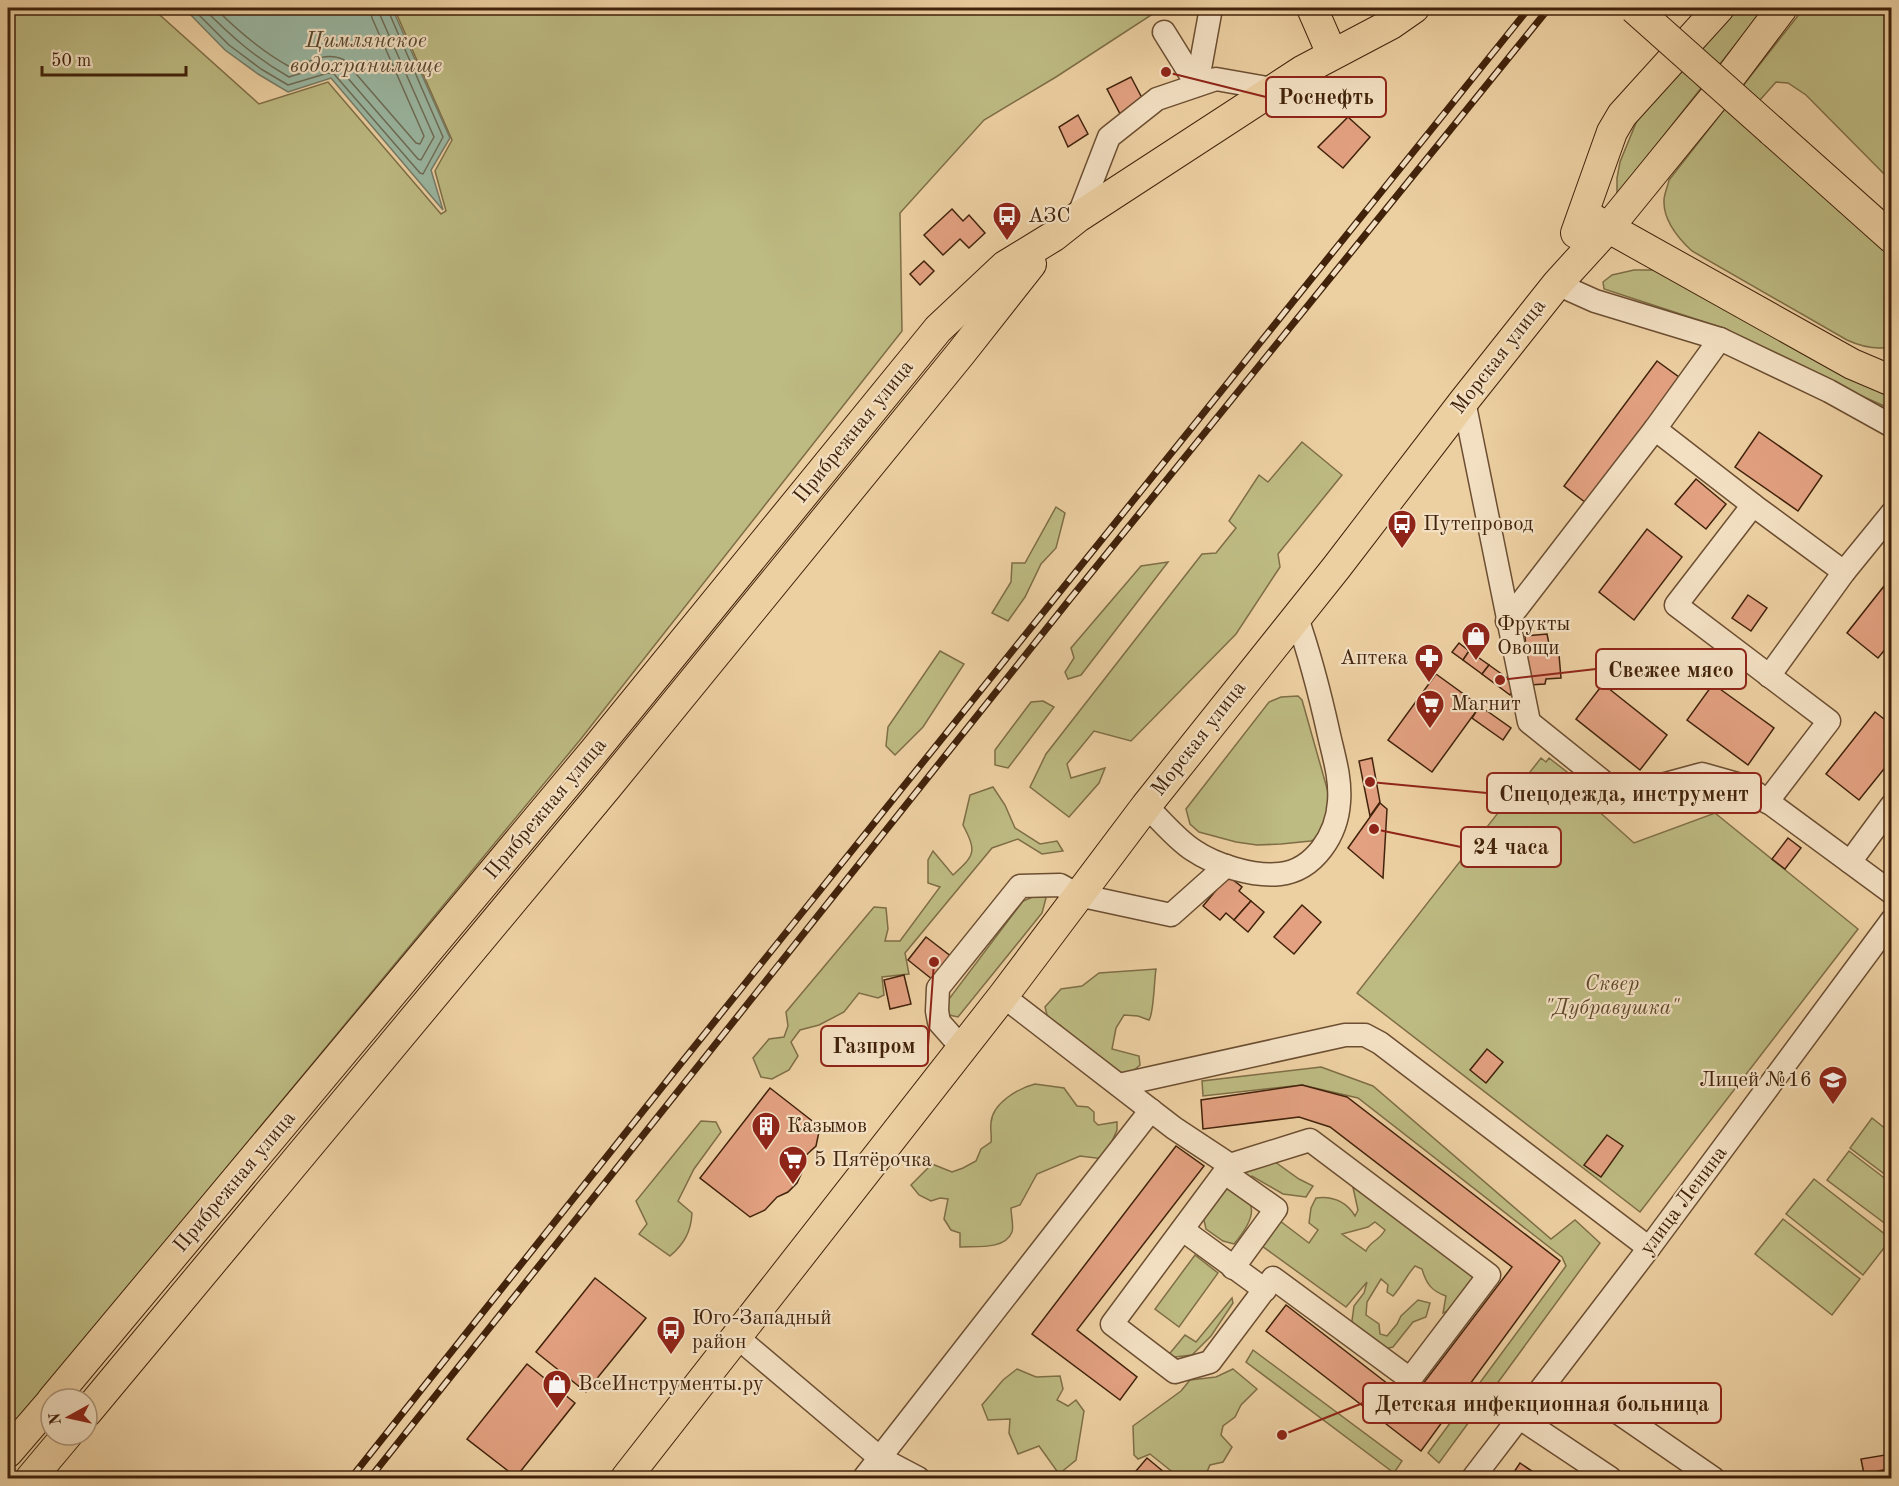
<svg xmlns="http://www.w3.org/2000/svg" width="1899" height="1486" font-family="'Old Standard TT',serif">
<style>
.green{fill:#bdba82;stroke:#7f6e46;stroke-width:1.5;fill-rule:evenodd}
.water{fill:#9ab7a2;stroke:#767b66;stroke-width:1.5}
.lines{fill:none;stroke-linecap:round;stroke-linejoin:round}
.shore{stroke:#6e6c56;stroke-width:1.5}
.building{fill:#e3a181;stroke:#41220b;stroke-width:1.5}
.minor-casing{stroke:#6c4e31;stroke-width:25}
.major-casing{stroke:#41220b;stroke-width:32}
.minor{stroke:#f3e0c3;stroke-width:22}
.major{stroke:#edd0a2;stroke-width:30}
.rail-casing{stroke:#41220b;stroke-width:7}
.rail{stroke:#f3e0c3;stroke-width:4.5;stroke-dasharray:14;stroke-linecap:butt}
.major-bridge-casing{stroke:#41220b;stroke-width:32;stroke-linecap:butt}
.major-bridge{stroke:#edd0a2;stroke-width:30}
.labels{text-anchor:middle;dominant-baseline:central;stroke-width:4.5;stroke-linejoin:round;paint-order:stroke}
.poi-label{font-size:21px;fill:#41220b;stroke:#f3e0c3;text-anchor:start}
.street-label{font-size:21px;fill:#41220b;stroke:#f3e0c3}
.park-label{font-size:21px;font-style:italic;fill:#604829;stroke:#f3e0c3}
.water-label{font-size:22px;font-style:italic;fill:#574731;stroke:#f3e0c3}
.leader{fill:none;stroke:#8f2418;stroke-width:2}
.callout-dot{fill:#8f2418;stroke:#f3e0c3;stroke-width:2}
.callout{fill:#f3e0c3;stroke:#8f2418;stroke-width:2}
.callout-label{font-size:22px;text-anchor:middle;font-weight:bold;fill:#41220b}
</style>
<rect width="100%" height="100%" fill="#edd0a2"/>
<filter id="stains"><feTurbulence type="fractalNoise" baseFrequency=".00333" numOctaves="4"/><feColorMatrix values="0 0 0 0 .2 0 0 0 0 .09 0 0 0 0 .02 0 0 0 .5 -.17"/></filter>
<radialGradient id="worn" r=".72"><stop offset=".6" stop-color="#630" stop-opacity="0"/><stop offset="1" stop-color="#630" stop-opacity=".3"/></radialGradient>
<g class="green">
<path d="M8,8H152L259,104L328,82L441,214L446,211L435,171L452,140L394,8H1162L1056,77L984,120L900,213L902,331L580,740L8,1432Z"/>
<path d="M1724,8H1764L1617,195V178L1620,162L1638,118Z"/>
<path d="M1804,8H1890L1892,10L1891,181L1806,95L1788,83L1776,82L1751,110L1891,252V347C1875,350 1862,347 1847,340L1692,251C1678,238 1663,220 1664,200C1664,194 1668,186 1669,180Z"/>
<path d="M1634,270H1655L1891,392V409L1814,375L1726,329L1604,289L1603,282L1612,275Z"/>
<path d="M1302,442L1342,475L1278,554L1280,567L1236,634L1131,741L1094,731L1067,764L1071,778L1105,768L1099,783L1069,817L1030,787L1046,754L1202,554L1216,553L1236,528L1229,521L1259,475L1268,482Z"/>
<path d="M1056,507L1065,513L1056,548L1041,564L1025,597L1008,621L992,613L1011,582L1012,563H1025Z"/>
<path d="M1168,562L1081,675L1068,679L1065,672L1074,658L1071,648L1141,566Z"/>
<path d="M940,651L964,664L923,727L895,755L886,746L888,727Z"/>
<path d="M1298,696L1302,700L1330,799L1321,836L1311,841L1281,844L1257,845L1236,842L1199,832L1190,824L1186,809L1269,702L1281,697Z"/>
<path d="M1043,701L1054,707L1008,768L995,765V750L1031,702Z"/>
<path d="M1541,758L1546,762L1549,758L1594,793L1595,808L1634,843L1715,813L1858,929L1640,1212L1357,993Z"/>
<path d="M993,787L1005,805L1015,828L1040,844L1057,841L1063,851L1042,854L1018,839L992,848L905,953L909,974L882,977L884,995L878,998L859,993L844,1012L819,1025L800,1030L791,1042L798,1056L789,1070L772,1079L761,1077L753,1058L769,1039L784,1037L788,1026L786,1012L874,907L886,908L888,929L885,941H900L940,887L928,883V860L933,851L953,875C975,855 977,852 963,825L970,795Z"/>
<path d="M1035,896H1043L1046,898L1042,913L958,1017L949,1015L947,1010L949,999L1023,901Z"/>
<path d="M1156,969C1154,981 1154,1013 1149,1020L1138,1016L1124,1015L1116,1028L1112,1049L1139,1056L1140,1065L1122,1081L1071,1037L1060,1025L1048,1019L1045,1007L1061,989L1082,986L1099,973Z"/>
<path d="M1321,1067L1373,1086L1551,1239L1575,1220L1600,1243L1439,1463L1428,1453L1566,1266L1562,1257L1358,1098L1302,1085L1203,1096L1202,1081Z"/>
<path d="M1035,1084L1064,1088L1077,1106L1088,1107L1094,1112V1121L1098,1125L1117,1122V1130L1104,1159L1080,1156L1037,1174L1020,1205L1011,1208C1011,1215 1014,1226 1012,1232C1005,1250 976,1246 960,1247V1233L951,1230L944,1219L948,1199L940,1198L931,1201L919,1195L911,1185L932,1164L952,1172L963,1168L976,1161L981,1149L991,1142C992,1135 990,1129 991,1123C992,1103 1019,1088 1035,1084Z"/>
<path d="M1872,1118L1891,1133V1179L1850,1148Z"/>
<path d="M701,1121L716,1122L721,1132L694,1169L678,1201L692,1213C691,1232 684,1244 670,1256L639,1234L647,1224L636,1201Z"/>
<path d="M1849,1151L1891,1183V1219L1887,1225L1827,1180Z"/>
<path d="M1271,1159L1299,1179L1313,1186L1306,1197L1283,1194L1252,1176L1246,1179L1235,1172Z"/>
<path d="M1814,1179L1891,1239L1863,1275L1786,1214Z"/>
<path d="M1352,1183L1475,1277L1459,1306L1443,1313L1446,1296C1431,1291 1426,1283 1422,1269L1415,1266C1406,1276 1402,1286 1393,1296L1387,1292L1388,1285L1381,1279L1367,1302L1366,1315L1379,1324L1380,1334L1387,1336L1397,1324L1401,1316L1418,1300L1430,1303L1426,1317L1413,1322L1393,1347L1380,1350L1363,1344L1352,1321L1354,1306L1364,1293L1367,1282L1346,1307L1262,1246L1280,1221L1309,1243L1318,1230L1309,1223L1311,1208L1316,1198C1333,1196 1346,1201 1355,1216L1358,1210ZM1375,1222L1385,1230C1379,1241 1370,1241 1366,1251L1342,1234L1368,1227Z"/>
<path d="M1224,1188C1263,1198 1255,1219 1234,1244L1223,1241L1206,1229L1203,1216Z"/>
<path d="M1783,1219L1860,1279L1832,1315L1755,1254Z"/>
<path d="M1195,1255L1218,1273L1179,1327L1155,1309Z"/>
<path d="M1232,1298L1233,1303L1211,1336L1192,1355L1166,1358L1185,1335L1196,1342Z"/>
<path d="M1253,1350L1402,1461L1394,1473L1246,1362Z"/>
<path d="M1017,1369L1036,1377L1060,1376L1063,1389L1057,1400L1068,1406L1076,1400L1084,1411L1076,1460L1059,1474L1039,1446L1018,1454L1009,1433L1010,1419L988,1420L982,1405L1003,1380Z"/>
<path d="M1233,1369L1257,1389L1241,1405L1235,1417L1223,1426L1221,1435L1232,1447L1223,1462L1210,1465L1207,1472L1213,1475L1211,1478H1180L1150,1454L1138,1459L1134,1455L1133,1426L1181,1391L1190,1380L1216,1377Z"/>
</g>
<path class="water" d="M184,8H392L450,138L431,170L443,210L331,78L288,92L258,74L225,50Z"/>
<g class="lines">
<g class="shore">
<path d="M192,8L229,45L261,69L288,85L328,73L334,74L420,173L423,174L443,137L387,8"/>
<path d="M203,8C231,36 254,57 289,77L327,65L339,68L418,159L421,160L434,137L380,15L379,8"/>
<path d="M215,8C238,31 261,51 290,67C308,64 326,50 344,60L416,143L420,144L424,136L372,18L370,8"/>
</g>
</g>
<g class="building">
<path d="M1131,77L1151,115L1127,127L1107,89Z"/>
<path d="M1078,115L1088,134L1068,147L1059,127Z"/>
<path d="M1348,117L1370,137L1343,168L1318,147Z"/>
<path d="M952,209L963,221L969,215L985,233L969,248L960,239L943,255L924,235Z"/>
<path d="M924,261L934,271L920,285L910,274Z"/>
<path d="M1657,361L1683,380L1590,506L1564,486Z"/>
<path d="M1759,432L1822,476L1798,511L1735,467Z"/>
<path d="M1696,479L1726,504L1706,529L1675,504Z"/>
<path d="M1647,529L1682,557L1634,620L1599,592Z"/>
<path d="M1892,576V641L1878,658L1847,633Z"/>
<path d="M1748,595L1767,608L1751,631L1732,618Z"/>
<path d="M1547,634L1549,644L1558,643L1561,678L1546,679L1545,684L1529,685L1525,636Z"/>
<path d="M1459,643L1469,651L1463,660L1452,652Z"/>
<path d="M1469,651L1489,665L1482,674L1463,660Z"/>
<path d="M1489,665L1517,685L1510,695L1482,674Z"/>
<path d="M1436,674L1480,706L1432,772L1388,740Z"/>
<path d="M1603,684L1667,735L1640,770L1576,719Z"/>
<path d="M1713,684L1774,728L1748,765L1687,720Z"/>
<path d="M1480,706L1511,728L1503,740L1472,718Z"/>
<path d="M1875,712L1892,725V759L1859,800L1826,774Z"/>
<path d="M1372,758L1380,802L1370,816L1359,761Z"/>
<path d="M1380,803L1387,809L1383,878L1348,848Z"/>
<path d="M1788,838L1801,848L1785,869L1772,859Z"/>
<path d="M1228,876L1242,887L1239,891L1251,901L1234,920L1226,913L1220,920L1203,906Z"/>
<path d="M1251,901L1264,912L1248,932L1234,920Z"/>
<path d="M1302,905L1321,922L1294,954L1274,937Z"/>
<path d="M926,937L961,964L943,988L908,960Z"/>
<path d="M904,975L911,1004L890,1009L884,980Z"/>
<path d="M1487,1049L1503,1062L1486,1083L1470,1070Z"/>
<path d="M1302,1085L1347,1097L1560,1261L1421,1451L1266,1331L1286,1305L1410,1401L1512,1267L1330,1127L1299,1117L1203,1129L1201,1100Z"/>
<path d="M770,1088L820,1127L816,1146L804,1157L802,1172L797,1183L788,1192L777,1197L765,1210L750,1217L700,1178Z"/>
<path d="M1607,1135L1623,1146L1601,1177L1584,1165Z"/>
<path d="M1176,1146L1204,1166L1077,1330L1137,1377L1120,1400L1032,1334Z"/>
<path d="M595,1278L646,1318L586,1392L536,1352Z"/>
<path d="M527,1364L575,1403L516,1477L467,1439Z"/>
<path d="M1892,1426V1440L1888,1441L1885,1427Z"/>
<path d="M1885,1455L1888,1469L1864,1474L1861,1459Z"/>
<path d="M1147,1458L1171,1478H1130Z"/>
<path d="M1520,1463L1542,1478H1510Z"/>
</g>
<g class="lines">
<g class="minor-casing">
<g id="minor">
<path d="M1164,32L1197,85"/>
<path d="M1197,85L1211,8"/>
<path d="M1078,217L1109,137L1157,99L1216,79L1272,89"/>
<path d="M1557,284L1595,301L1720,339L1829,391L1892,426"/>
<path d="M1464,401L1529,722L1621,796L1702,774L1748,787L1892,893"/>
<path d="M1655,429L1753,505L1676,605L1829,721L1767,802"/>
<path d="M1753,505L1844,572"/>
<path d="M1507,621L1655,429L1720,339"/>
<path d="M1769,676L1844,572L1892,513"/>
<path d="M1146,806C1161,820 1176,839 1193,850C1215,865 1253,877 1280,874C1315,870 1337,834 1339,802C1341,779 1334,757 1329,735C1320,694 1310,655 1296,615"/>
<path d="M1850,862L1892,805"/>
<path d="M1003,996L1174,1128L1230,1165L1112,1324L1175,1372L1210,1362L1273,1278L1410,1379L1489,1275L1310,1140L1230,1165"/>
<path d="M962,1048L939,1022L937,1011L938,988L1020,886L1060,885L1078,895L1171,915L1226,866"/>
<path d="M1119,1085L1345,1035H1365L1380,1043L1649,1248"/>
<path d="M1225,1173L1276,1209L1233,1268"/>
<path d="M1183,1230L1265,1290"/>
<path d="M737,1337L880,1458L918,1478"/>
<path d="M1594,1396L1713,1478"/>
<path d="M1520,1418L1610,1478"/>
<path d="M864,1478L1151,1110"/>
<path d="M1473,1478L1649,1248L1892,920"/>
</g>
</g>
<g class="major-casing">
<g id="major">
<path d="M1312,8L1332,54"/>
<path d="M1772,131L1892,238"/>
<path d="M1584,214L1852,364L1892,381"/>
<path d="M1576,233L1612,132L1622,115L1719,8"/>
<path d="M53,1399L595,750L938,329L1005,266L1054,236L1078,217L1302,71L1391,24L1414,8"/>
<path d="M87,1412L607,787L961,353L1031,264"/>
<path d="M8,1452L51,1402"/>
<path d="M31,1478L67,1435"/>
<path d="M626,1478L1003,996L1146,806L1336,568L1464,401L1557,284L1608,228L1718,93L1782,8"/>
</g>
</g>
<use href="#minor" class="minor"/>
<use href="#major" class="major"/>
<g class="rail-casing">
<g id="rail">
<path d="M351,1478L678,1067L1529,8"/>
<path d="M370,1478L1070,599L1549,8"/>
</g>
</g>
<use href="#rail" class="rail"/>
<g class="major-bridge-casing">
<path id="major-bridge" d="M1634,8L1772,131"/>
</g>
<use href="#major-bridge" class="major-bridge"/>
</g>
<defs>
<g id="bus-pin" transform="scale(1.5)"><path d="M0 17L-7.5 6A9.5 9.5 0 1 1 7.5 6Z" fill="#8f2418" stroke="#f3e0c3"/><path d="M-5-6H5V4H4V6H2V4H-2V6H-4V4H-5ZM-3.5-4V0h7V-4ZM-3.5 1.2v1.5H-2V1.2ZM2 1.2v1.5H3.5V1.2Z" fill="#fff"/></g>
<g id="shop-pin" transform="scale(1.5)"><path d="M0 17L-7.5 6A9.5 9.5 0 1 1 7.5 6Z" fill="#8f2418" stroke="#f3e0c3"/><path d="M-5-2.5h2.3a2.7 3.5 0 0 1 5.4 0H5L5.5 6h-11ZM-1.5-2.5h3a1.5 2.3 0 0 0-3 0Z" fill="#fff"/></g>
<g id="pharmacy-pin" transform="scale(1.5)"><path d="M0 17L-7.5 6A9.5 9.5 0 1 1 7.5 6Z" fill="#8f2418" stroke="#f3e0c3"/><path d="M-2-6h4v4h4v4h-4v4h-4v-4h-4v-4h4Z" fill="#fff"/></g>
<g id="supermarket-pin" transform="scale(1.5)"><path d="M0 17L-7.5 6A9.5 9.5 0 1 1 7.5 6Z" fill="#8f2418" stroke="#f3e0c3"/><path d="M-6-5.5h2.5l.6 2H6L4.5 2H-2.5L-4.4-4H-6ZM-1.5 3.2a1.3 1.3 0 1 0 .1 0ZM3 3.2a1.3 1.3 0 1 0 .1 0Z" fill="#fff"/></g>
<g id="school-pin" transform="scale(1.5)"><path d="M0 17L-7.5 6A9.5 9.5 0 1 1 7.5 6Z" fill="#8f2418" stroke="#f3e0c3"/><path d="M0-5L7-2L0 1L-7-2ZM-4 1L0 2.5L4 1V4Q0 6-4 4Z" fill="#fff"/></g>
<g id="building-pin" transform="scale(1.5)"><path d="M0 17L-7.5 6A9.5 9.5 0 1 1 7.5 6Z" fill="#8f2418" stroke="#f3e0c3"/><path d="M-4-6H4V6H1V3H-1V6H-4ZM-2.5-4.3h1.7v1.8h-1.7ZM.8-4.3h1.7v1.8H.8ZM-2.5-1h1.7V.8h-1.7ZM.8-1h1.7V.8H.8Z" fill="#fff"/></g>
</defs>
<g fill-rule="evenodd">
<use href="#bus-pin" x="1007" y="216"/>
<use href="#bus-pin" x="1402" y="524"/>
<use href="#shop-pin" x="1476" y="636"/>
<use href="#pharmacy-pin" x="1429" y="658"/>
<use href="#supermarket-pin" x="1430" y="704"/>
<use href="#school-pin" x="1833" y="1080"/>
<use href="#building-pin" x="766" y="1126"/>
<use href="#supermarket-pin" x="793" y="1160"/>
<use href="#bus-pin" x="671" y="1330"/>
<use href="#shop-pin" x="557" y="1384"/>
</g>
<g class="labels">
<g class="poi-label">
<text x="1028" y="216">АЗС</text>
<text x="1423" y="524">Путепровод</text>
<text x="1497" y="624">Фрукты<tspan x="1497" dy="24">Овощи</tspan></text>
<text x="1408" y="658" text-anchor="end">Аптека</text>
<text x="1451" y="704">Магнит</text>
<text x="1812" y="1080" text-anchor="end">Лицей №16</text>
<text x="787" y="1126">Казымов</text>
<text x="814" y="1160">5 Пятёрочка</text>
<text x="692" y="1318">Юго-Западный<tspan x="692" dy="24">район</tspan></text>
<text x="578" y="1384">ВсеИнструменты.ру</text>
</g>
<g class="street-label">
<text transform="translate(1499 357) rotate(-52)">Морская улица</text>
<text transform="translate(854 432) rotate(-51)">Прибрежная улица</text>
<text transform="translate(1199 739) rotate(-52)">Морская улица</text>
<text transform="translate(546 809) rotate(-50)">Прибрежная улица</text>
<text transform="translate(235 1182) rotate(-50)">Прибрежная улица</text>
<text transform="translate(1684 1201) rotate(-53)">улица Ленина</text>
</g>
<g class="park-label">
<text x="1612" y="984">Сквер<tspan x="1612" dy="24">"Дубравушка"</tspan></text>
</g>
<g class="water-label">
<text x="366" y="41">Цимлянское<tspan x="366" dy="25">водохранилище</tspan></text>
</g>
</g>
<path class="leader" d="M1166 72L1266 97M1500 680L1596 669M1370 782L1487 793M1374 829L1461 847M934 962L928 1046M1282 1435L1363 1403"/>
<g class="callout-dot">
<circle cx="1166" cy="72" r="6"/>
<circle cx="1500" cy="680" r="6"/>
<circle cx="1370" cy="782" r="6"/>
<circle cx="1374" cy="829" r="6"/>
<circle cx="934" cy="962" r="6"/>
<circle cx="1282" cy="1435" r="6"/>
</g>
<g class="callout">
<rect x="1266" y="77" width="120" height="40" rx="6"/>
<rect x="1596" y="649" width="150" height="40" rx="6"/>
<rect x="1487" y="773" width="274" height="40" rx="6"/>
<rect x="1461" y="827" width="100" height="40" rx="6"/>
<rect x="821" y="1026" width="107" height="40" rx="6"/>
<rect x="1363" y="1383" width="358" height="40" rx="6"/>
</g>
<g class="callout-label">
<text x="1326" y="104">Роснефть</text>
<text x="1671" y="677">Свежее мясо</text>
<text x="1624" y="801">Спецодежда, инструмент</text>
<text x="1511" y="854">24 часа</text>
<text x="874" y="1053">Газпром</text>
<text x="1542" y="1411">Детская инфекционная больница</text>
</g>
<rect width="1899" height="1486" fill="none" stroke="#edd0a2" stroke-width="30"/>
<rect x="9" y="9" width="1881" height="1468" fill="none" stroke="#41220b" stroke-width="3"/>
<rect x="15" y="15" width="1869" height="1456" fill="none" stroke="#41220b" stroke-width="1.5"/>
<g transform="translate(69 1417) rotate(262)"><circle r="28" fill="#f3e0c3" stroke="#ac9479" stroke-width="1.5"/>
<path d="M0-4.5L10 22L0 15L-10 22Z" fill="#8f2418"/>
<text y="-9" font-size="16" font-weight="bold" text-anchor="middle" fill="#41220b">N</text>
</g>
<path d="M42 66v9h144v-9" fill="none" stroke="#41220b" stroke-width="3"/>
<text x="51" y="66" font-size="18" fill="#41220b" stroke="#f3e0c3" stroke-width="4.5" paint-order="stroke">50 m</text>
<rect width="100%" height="100%" filter="url(#stains)"/>
<rect width="100%" height="100%" fill="url(#worn)"/>
</svg>
